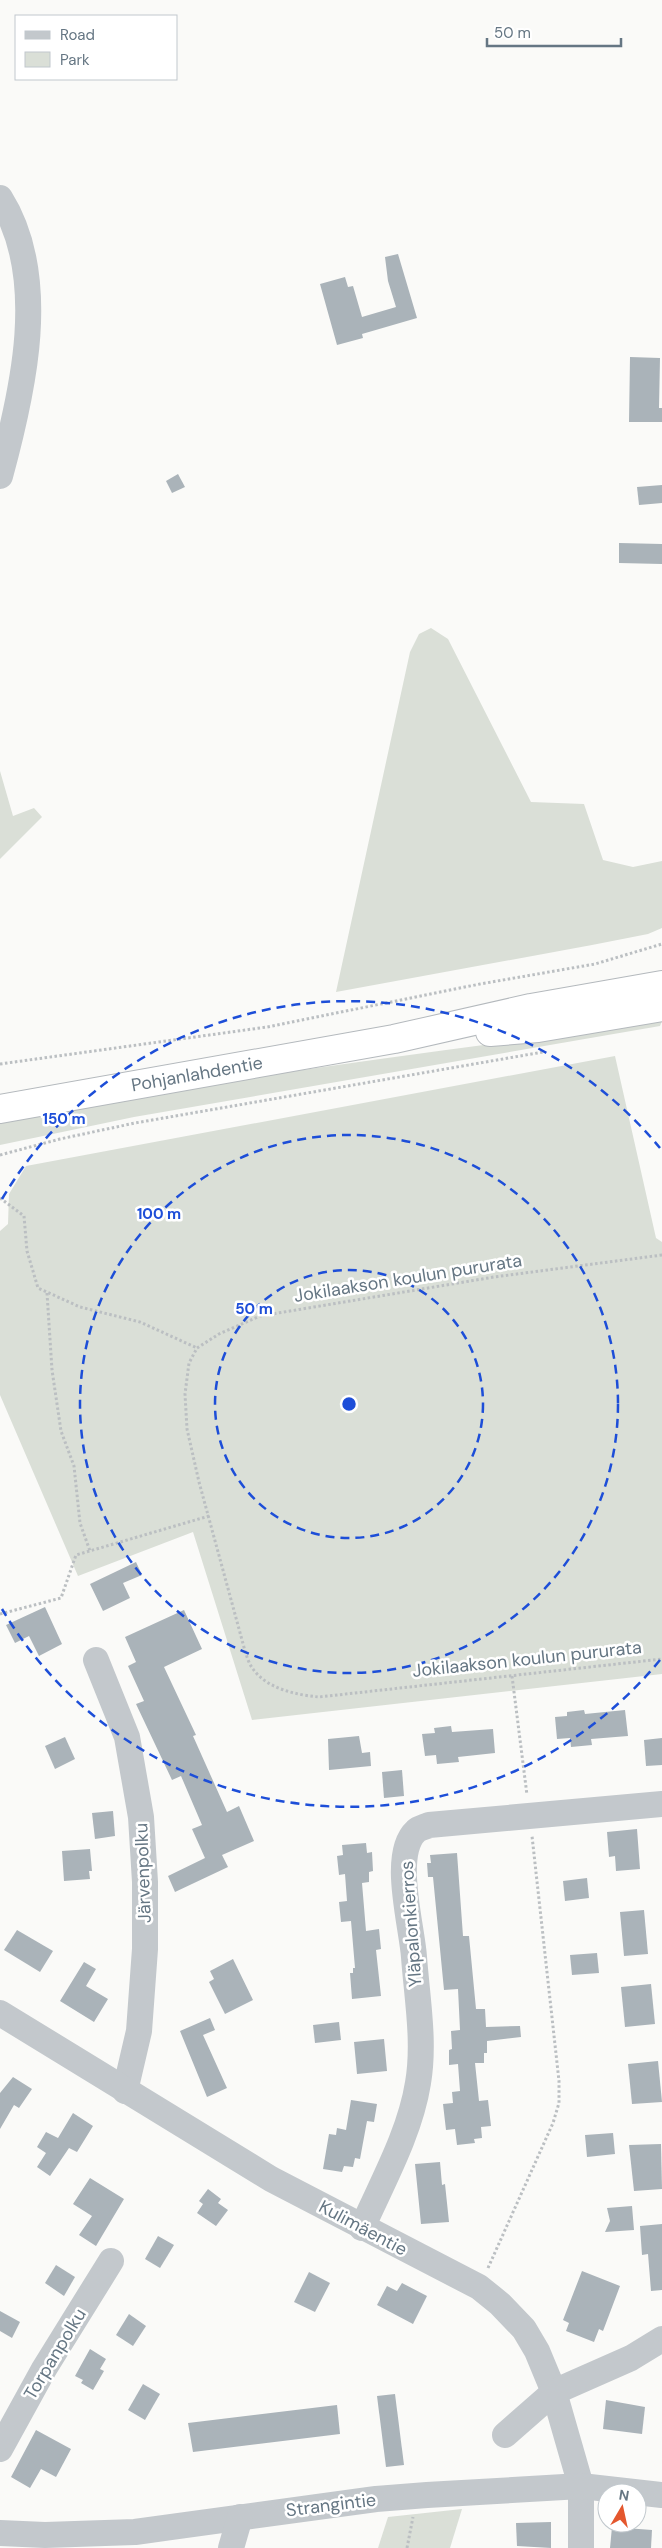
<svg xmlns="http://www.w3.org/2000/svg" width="662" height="2548" font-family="'DM Sans',sans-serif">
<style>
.green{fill:#dadfd7}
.building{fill:#aab3b9}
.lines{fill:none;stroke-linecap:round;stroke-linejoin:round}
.highway-casing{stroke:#b4b9bd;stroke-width:30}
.path{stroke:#bbbfc2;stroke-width:3;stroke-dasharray:2.5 2.5;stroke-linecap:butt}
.minor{stroke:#c3c8cc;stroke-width:26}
.highway{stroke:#fff;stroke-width:28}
.ring{fill:none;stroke:#1d4ed8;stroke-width:2.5;stroke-dasharray:9 6}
.labels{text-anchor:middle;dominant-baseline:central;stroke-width:5;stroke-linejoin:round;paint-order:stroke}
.street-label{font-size:18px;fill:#657683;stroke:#fff}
.centre{fill:#1d4ed8;stroke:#fff;stroke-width:2.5}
.ring-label{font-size:15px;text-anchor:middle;font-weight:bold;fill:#1d4ed8;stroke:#fff;stroke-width:5;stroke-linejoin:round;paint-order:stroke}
</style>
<rect width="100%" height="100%" fill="#fafaf8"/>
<g class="green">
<path d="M431,628L448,639L531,802L584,804L603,860L633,867L662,861V928L648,934L592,945L336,992L410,652L419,634Z"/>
<path d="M0,771L13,816L34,808L42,817L0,859Z"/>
<path d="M662,1021L660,1026L134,1117L0,1145V1123C218,1076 441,1052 662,1021Z"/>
<path d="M615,1056L656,1238L662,1242V1674L252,1720L193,1532L78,1576L0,1395V1231L8,1224L9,1194L26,1166Z"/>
<path d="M462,2509L450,2548H378L388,2517Z"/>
</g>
<g class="building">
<path d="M398,254L417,318L362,334L363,338L337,345L320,284L345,277L348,287L353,286L362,317L396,307L388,281L385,257Z"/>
<path d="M630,357L660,358L659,408H662V422H629Z"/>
<path d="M178,474L185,487L172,493L166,481Z"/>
<path d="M662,485V503L639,505L637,487Z"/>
<path d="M619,543L662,544V564L619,563Z"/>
<path d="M136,1562L142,1575L123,1583L130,1598L103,1611L90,1584Z"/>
<path d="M45,1607L62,1644L39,1656L29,1636L15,1643L6,1625Z"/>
<path d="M184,1610L202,1649L164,1667L196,1735L193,1736L227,1812L239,1806L254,1841L222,1855L228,1867L175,1892L168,1876L205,1858L192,1829L202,1825L181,1776L172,1780L136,1704L144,1701L128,1666L136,1662L125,1637Z"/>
<path d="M584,1710L585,1714L625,1710L628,1736L591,1739L592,1745L571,1747L570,1738L557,1739L555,1717L567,1716V1712Z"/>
<path d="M451,1726L452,1732L493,1729L495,1753L458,1757L459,1762L437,1764L436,1755L425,1756L422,1734L435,1733L434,1728Z"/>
<path d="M359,1736L362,1753L370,1752L371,1766L329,1770L328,1739Z"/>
<path d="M65,1737L75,1759L55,1769L45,1746Z"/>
<path d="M662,1738V1765L646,1766L644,1740Z"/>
<path d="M402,1770L404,1796L384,1798L382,1772Z"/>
<path d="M113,1811L115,1836L95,1839L92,1813Z"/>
<path d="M637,1829L640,1869L616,1871L615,1856L609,1857L607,1832Z"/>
<path d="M366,1843L367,1853L372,1852L373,1871L369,1872V1882L362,1883L366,1931L379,1929L381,1949L376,1950L381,1996L352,1999L350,1973H353V1968H355L351,1921L341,1922L339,1902L347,1901L345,1874L339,1875L337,1856L343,1855L342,1845Z"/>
<path d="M90,1849L92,1871H89L90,1879L64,1881L62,1851Z"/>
<path d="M457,1853L463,1936H469L476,2009H485L486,2027L520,2026L521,2037L487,2041V2053H484V2063H475L479,2101L488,2100L491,2126L481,2127L482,2138L474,2139L475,2143L457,2145L455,2129L446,2130L443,2104L453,2103L452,2092L460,2091L458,2064L449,2065V2050L452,2049L451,2031L460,2030L458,1989L444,1990L433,1877H428L427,1863H431L430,1855Z"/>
<path d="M587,1878L589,1898L565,1901L563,1881Z"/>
<path d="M644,1910L648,1954L624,1956L620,1912Z"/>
<path d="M17,1930L53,1951L40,1972L4,1950Z"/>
<path d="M597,1953L599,1973L572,1975L570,1955Z"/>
<path d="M233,1959L253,2000L225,2014L209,1982L214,1979L210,1971Z"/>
<path d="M84,1962L96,1969L86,1986L108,1999L94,2022L60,2001Z"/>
<path d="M651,1984L655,2024L625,2027L621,1987Z"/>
<path d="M210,2018L215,2030L203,2035L227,2088L207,2097L180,2031Z"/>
<path d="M339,2022L341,2040L315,2043L313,2025Z"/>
<path d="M384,2039L387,2071L357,2074L354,2042Z"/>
<path d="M658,2061L662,2102L632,2104L628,2064Z"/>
<path d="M13,2077L32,2089L19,2108L14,2105L0,2129V2093Z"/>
<path d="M351,2100L377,2104L374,2122L367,2121L360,2159L355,2158L353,2167L344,2166L342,2172L323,2169L329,2134L336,2135L337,2128L346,2130Z"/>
<path d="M73,2113L93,2126L77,2152L69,2148L50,2176L37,2167L46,2153L37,2147L46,2132L58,2138Z"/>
<path d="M613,2133L615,2154L587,2157L585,2135Z"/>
<path d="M661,2144L662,2189L634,2191L629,2145Z"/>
<path d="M440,2162L442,2185L445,2184L449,2222L421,2224L415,2164Z"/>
<path d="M90,2178L124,2199L96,2246L79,2235L92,2216L73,2204Z"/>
<path d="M208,2189L221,2199L218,2203L228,2210L216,2226L197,2213L203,2204L199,2201Z"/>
<path d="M632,2206L634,2230L605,2232L610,2221L607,2208Z"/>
<path d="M662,2224V2290L651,2291L648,2254L642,2255L640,2226Z"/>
<path d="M158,2236L174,2245L160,2268L145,2259Z"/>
<path d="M56,2265L75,2277L64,2296L45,2283Z"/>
<path d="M582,2271L620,2286L603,2331L599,2329L594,2342L566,2331L569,2323L563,2320Z"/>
<path d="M309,2272L330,2283L315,2312L294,2302Z"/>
<path d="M402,2283L427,2296L413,2324L377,2305L387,2286L397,2291Z"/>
<path d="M0,2311L20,2322L12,2338L0,2331Z"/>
<path d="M129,2314L146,2326L133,2346L116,2335Z"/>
<path d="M90,2349L106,2359L100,2369L104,2371L93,2390L81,2383L83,2380L75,2376Z"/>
<path d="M143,2384L160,2394L145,2420L128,2410Z"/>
<path d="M395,2394L404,2465L386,2467L377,2396Z"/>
<path d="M606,2400L645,2407L642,2434L603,2429Z"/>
<path d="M337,2405L340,2434L193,2452L188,2423Z"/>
<path d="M36,2430L71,2449L56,2477L41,2469L30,2488L11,2477Z"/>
<path d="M551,2522V2548L517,2546L516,2523Z"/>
<path d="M612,2527L652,2530L651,2548H610Z"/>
</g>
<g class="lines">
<g class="highway-casing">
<g id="highway">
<path d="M490,1032L538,1028L662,1007"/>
<path id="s1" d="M0,1109L394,1039L531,1008L662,985"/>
</g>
</g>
<g class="path">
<path d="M0,1064L267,1027L480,984L595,964L662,944"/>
<path d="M0,1155L60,1139L135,1123L543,1052"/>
<path d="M0,1198L24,1216L27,1251L38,1288L80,1307L140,1322L197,1348"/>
<path d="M662,1255L494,1277L260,1316L219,1334L197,1348L189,1363L185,1394L187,1429L199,1482L245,1651C247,1657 249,1664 253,1669C267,1689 297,1695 319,1697L662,1659"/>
<path d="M47,1293L52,1370L61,1431L74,1466L80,1523L90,1551"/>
<path d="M0,1614L61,1598L76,1555L209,1516"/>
<path d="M512,1676L527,1795"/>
<path d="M488,2268L553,2123L559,2103V2081L532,1836"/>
<path d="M407,2548L413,2517"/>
</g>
<g class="minor">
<path d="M0,198C50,277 23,392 0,476"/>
<path d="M96,1660L127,1737L141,1817L145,1882V1949L139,2031L125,2091"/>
<path d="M0,2013L271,2179L479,2287L500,2304L524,2329L537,2351L554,2392L581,2486V2548"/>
<path d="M362,2228C383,2181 410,2133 418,2083C425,2042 417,1998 414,1957C412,1926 391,1854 416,1831C419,1828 425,1827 429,1825L662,1804"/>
<path d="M505,2435L554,2392L631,2358L662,2339"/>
<path d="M0,2449L44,2369L111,2261"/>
<path d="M0,2533L45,2535L135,2532L376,2499L427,2495L581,2486L662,2495"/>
<path d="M231,2548L240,2517"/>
</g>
<use href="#highway" class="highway"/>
</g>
<g class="ring">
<circle cx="349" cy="1404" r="134"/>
<circle cx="349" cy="1404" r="269"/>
<path d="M660 1660A403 403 0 0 1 2 1609M2 1199A403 403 0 0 1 660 1148"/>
</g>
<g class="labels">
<g class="street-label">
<text stroke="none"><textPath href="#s1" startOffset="200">Pohjanlahdentie</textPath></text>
<text transform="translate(408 1278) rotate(-9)">Jokilaakson koulun pururata</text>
<text transform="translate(527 1659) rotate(-6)">Jokilaakson koulun pururata</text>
<text transform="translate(143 1873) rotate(-92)">Järvenpolku</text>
<text transform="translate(411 1924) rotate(-94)">Yläpalonkierros</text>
<text transform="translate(363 2228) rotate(28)">Kulimäentie</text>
<text transform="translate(55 2354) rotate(-59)">Torpanpolku</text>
<text transform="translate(331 2505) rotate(-7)">Strangintie</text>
</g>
</g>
<circle cx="349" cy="1404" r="8" class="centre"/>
<g class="ring-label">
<text x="64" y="1124">150 m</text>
<text x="159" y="1219">100 m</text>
<text x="254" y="1314">50 m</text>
</g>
<rect x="15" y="15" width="162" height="65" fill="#ffffff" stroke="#c1c8cd"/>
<rect x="25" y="31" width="25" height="8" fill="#c3c8cc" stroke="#c1c8cd"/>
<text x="60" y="40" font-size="15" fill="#657683">Road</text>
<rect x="25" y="52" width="25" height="15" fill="#dadfd7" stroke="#c1c8cd"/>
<text x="60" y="65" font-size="15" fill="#657683">Park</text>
<g transform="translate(622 2508) rotate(9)"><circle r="24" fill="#ffffff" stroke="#c1c8cd"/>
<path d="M0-4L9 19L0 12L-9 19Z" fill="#e4572e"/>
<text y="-8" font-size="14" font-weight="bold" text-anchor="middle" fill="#657683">N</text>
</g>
<path d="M487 38v8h134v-8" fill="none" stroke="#657683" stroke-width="2.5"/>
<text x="494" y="38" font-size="15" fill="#657683" stroke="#ffffff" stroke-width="4" paint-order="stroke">50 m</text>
</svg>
